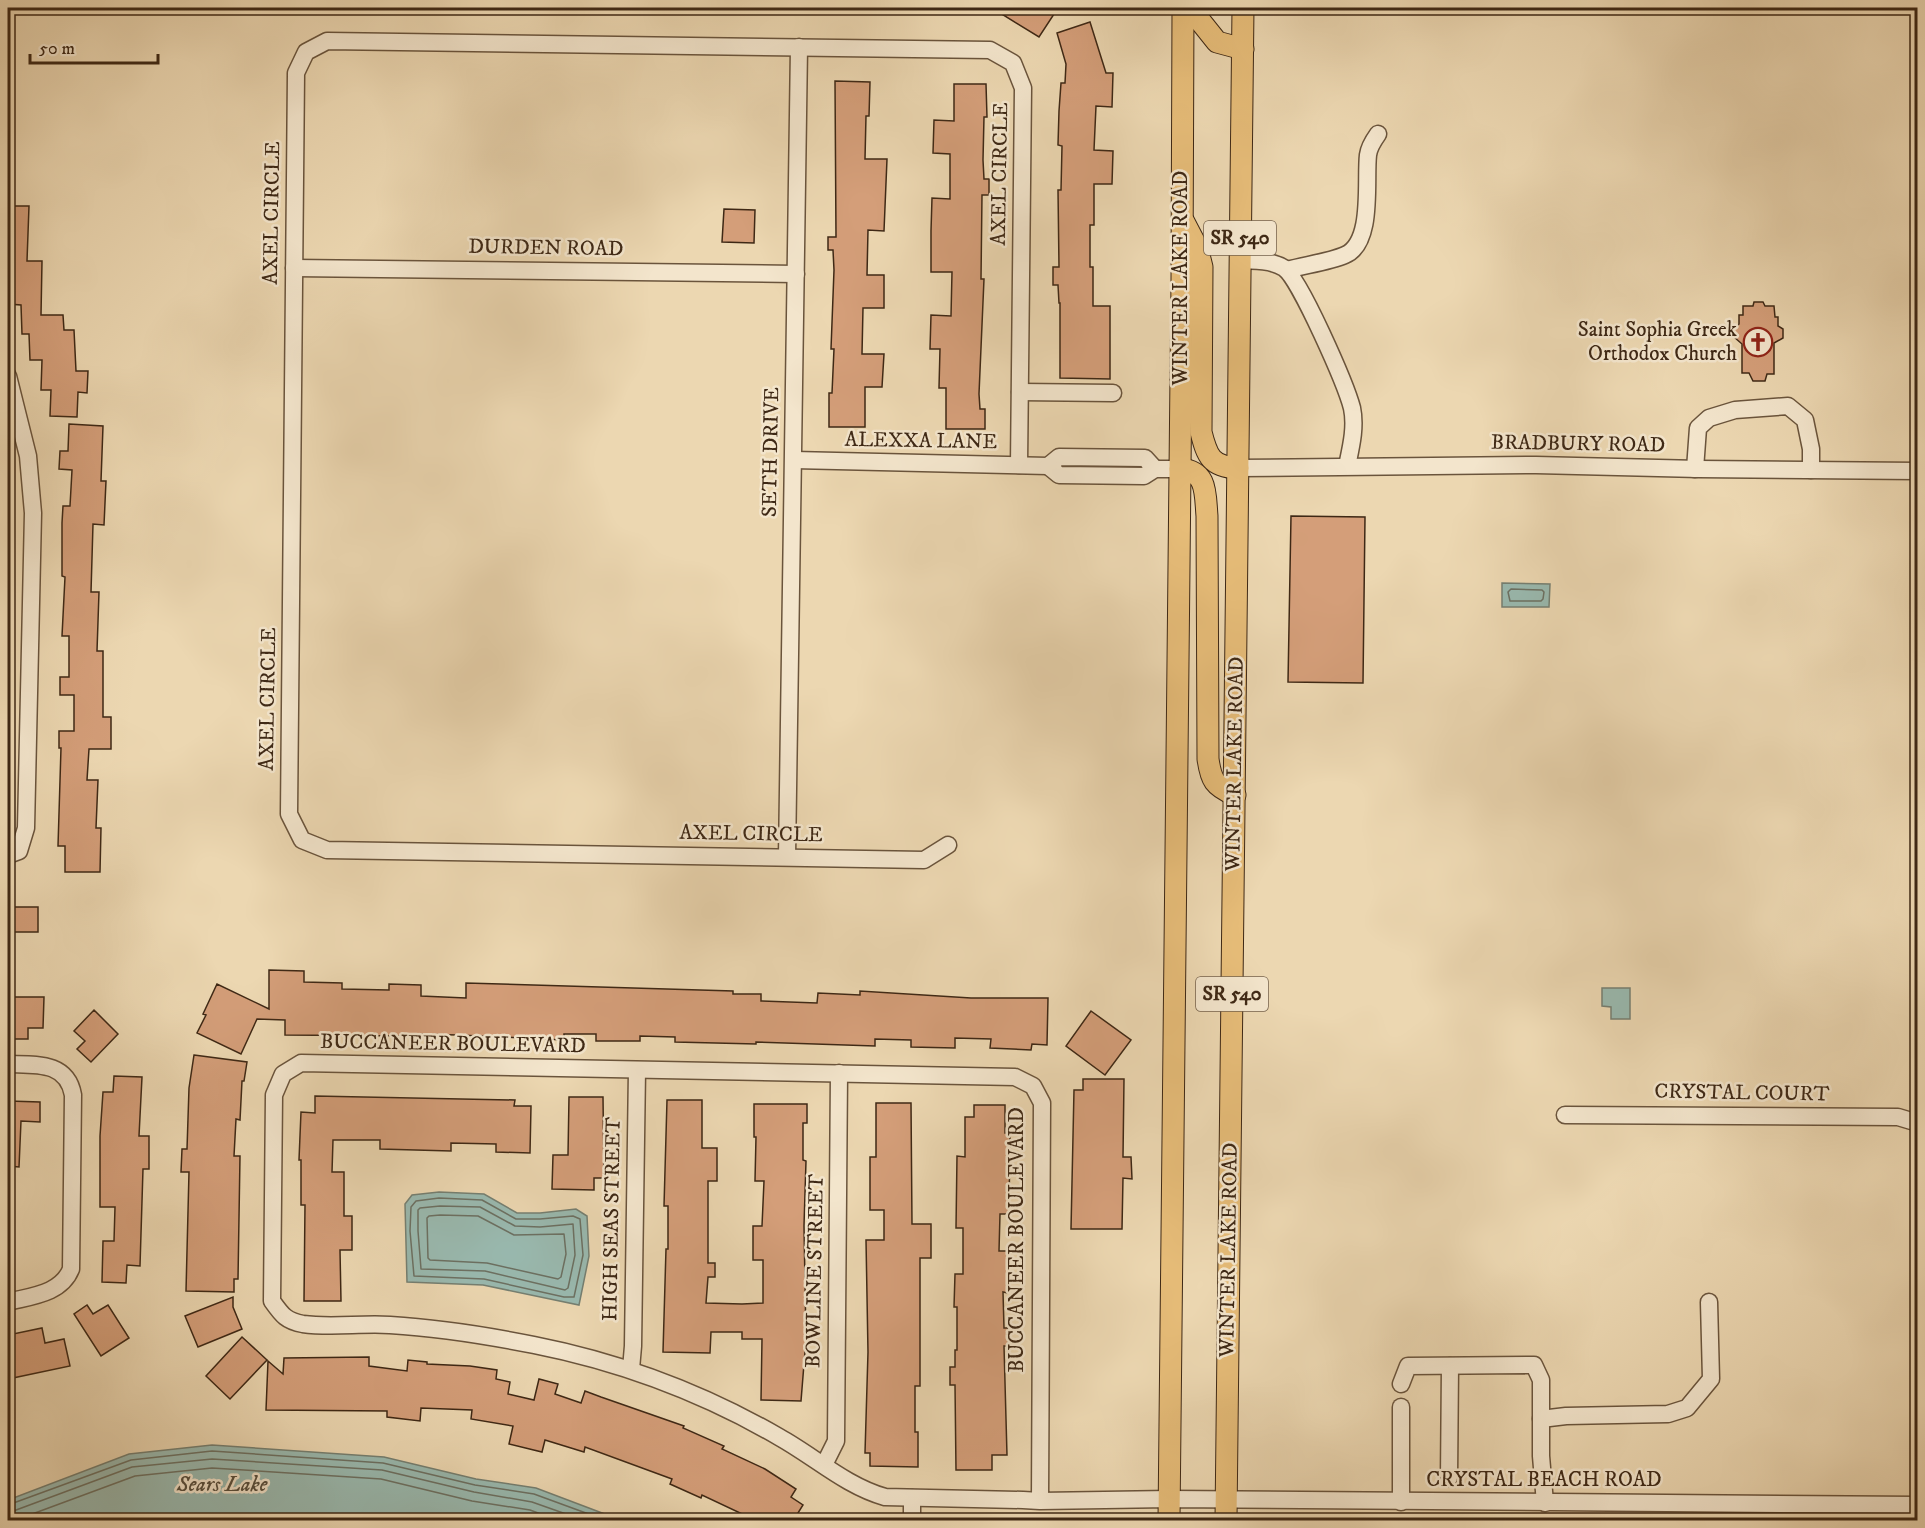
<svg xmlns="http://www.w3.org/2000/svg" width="1925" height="1528" font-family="'IM FELL DW Pica',serif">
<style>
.water{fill:#99b9af;stroke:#757f71;stroke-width:1.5}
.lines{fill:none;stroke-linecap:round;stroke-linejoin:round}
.shore{stroke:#6c7062;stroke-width:1.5}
.building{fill:#d49e79;stroke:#3e2815;stroke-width:1.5}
.minor-casing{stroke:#6a543c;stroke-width:19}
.major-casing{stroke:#3e2815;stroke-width:23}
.minor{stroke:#f3e5cc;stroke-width:16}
.major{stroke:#e6bc78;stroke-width:21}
.labels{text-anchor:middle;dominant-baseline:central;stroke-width:5;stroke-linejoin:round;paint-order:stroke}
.shield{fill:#f3e5cc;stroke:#74614c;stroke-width:1.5}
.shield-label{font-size:20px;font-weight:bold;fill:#3e2815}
.street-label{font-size:21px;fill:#3e2815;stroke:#f3e5cc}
.poi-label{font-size:21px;fill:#3e2815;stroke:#f3e5cc;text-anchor:end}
.water-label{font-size:22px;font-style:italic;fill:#554c3c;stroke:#f3e5cc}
</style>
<rect width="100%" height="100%" fill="#ecd7b1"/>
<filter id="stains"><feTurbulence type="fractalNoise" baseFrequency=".00333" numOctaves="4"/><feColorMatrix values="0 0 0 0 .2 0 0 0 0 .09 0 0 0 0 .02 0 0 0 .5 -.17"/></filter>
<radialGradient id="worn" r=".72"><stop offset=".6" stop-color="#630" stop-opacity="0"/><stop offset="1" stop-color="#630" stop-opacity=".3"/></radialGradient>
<g class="water">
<path d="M1502,583L1550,584L1549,607H1502Z"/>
<path d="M1602,988H1630V1019H1611V1007L1602,1006Z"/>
<path d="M439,1192L484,1194L517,1213H540L576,1209L587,1216L589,1256L579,1305L483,1285L407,1282L405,1204L412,1195Z"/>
<path d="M212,1445L384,1457L476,1479L536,1488L610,1516L617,1520H8V1500L129,1454Z"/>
</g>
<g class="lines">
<g class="shore">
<path d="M1511,589L1542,590L1544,592L1543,599L1541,601H1510L1508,592Z"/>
<path d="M439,1198L482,1200L516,1219H540L573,1216L580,1219L583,1255L574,1297H564L484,1279L414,1276L410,1231L411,1207L416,1201Z"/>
<path d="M440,1206L480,1207L515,1226L540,1227L573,1224L575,1255L568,1288L565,1290L485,1271L421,1269L418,1231V1210L420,1208Z"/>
<path d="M440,1215L478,1216L514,1235L564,1234L566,1254L561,1277L558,1279L487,1263L430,1260L428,1258L427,1218L429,1216Z"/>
<path d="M8,1505L131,1460L212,1451L383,1463L475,1485L534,1494L605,1520"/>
<path d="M8,1513L132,1467L212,1459L382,1470L474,1492L532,1502L583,1520"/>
<path d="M16,1520L135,1476L212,1468L381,1479L472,1501L530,1510L557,1520"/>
</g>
</g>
<g class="building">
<path d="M992,8H1058L1039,37Z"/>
<path d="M1090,22L1106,73H1113L1112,107L1096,106L1094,150L1113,151L1112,184H1094V225H1090V267H1093V306H1110V379L1060,378V303H1059L1058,285H1053V267H1059L1058,190H1061L1062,146L1058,145L1059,111L1061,83H1065L1066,64L1057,33Z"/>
<path d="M835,81L870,82L869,116H866L865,159H887L884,231L868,230L867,275H884V308H863L862,354H884L882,387H865V427H829V393H832L834,349H831L834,270L833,250H828V237H836Z"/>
<path d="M954,84H986L987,117H984L983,160L984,179H989V195H982L981,279H984L979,394L980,409H985V429H946V388H939L940,349H930L931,315L951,316L952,272H931V231L932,198L950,199V154L933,153L934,120L954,121Z"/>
<path d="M8,206H29L27,261H42L41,315H63L64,330H74L76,371H88L87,393L78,392L77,417L50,416L51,390H41L42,360H30L29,334H22L21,305L8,304Z"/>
<path d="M724,209L755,210L754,243L722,242Z"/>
<path d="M1754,302H1763L1765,306H1774L1775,317H1778V326L1783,329V338L1774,343V374H1767L1765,381H1753L1749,373H1742V344L1734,337V329L1739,324V315H1743V306H1753Z"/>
<path d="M69,424L103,426L101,481H106L104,525L93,524L91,592H99L97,651H103V717H111V749H89L87,780H98L96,828H101L100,872H65V846H58L61,748H59V731H74V695H60V677H69V636H62L65,577L62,576V523L63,506H70L72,470L59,469L60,451H68Z"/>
<path d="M1291,516L1365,517L1363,683L1288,682Z"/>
<rect x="8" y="907" width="30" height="25"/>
<path d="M269,970L304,971V982L342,983V989L389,990V984L421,985V996L466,998V983L733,991V994H761V1001L817,1003L818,993L860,995V991L971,998H1048L1047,1045L1032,1044L1031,1050L990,1048L991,1039L955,1038V1048L911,1047V1040L875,1039V1046L756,1042V1044L675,1042V1037L640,1036V1041H596V1034H564V1040L459,1035L408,1034V1036L285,1035V1020L257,1019L241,1054L197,1033L206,1015L203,1014L217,984L269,1009Z"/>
<path d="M11,997H44L43,1028H28V1039H10Z"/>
<path d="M94,1010L118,1034L91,1062L77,1049L85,1041L74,1031Z"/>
<path d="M1091,1011L1131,1040L1105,1075L1066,1046Z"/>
<path d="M194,1055L247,1062L244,1081H242L240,1120L236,1119L234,1156H240L238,1279H234V1292L186,1291L189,1172H181L182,1149H187L189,1088Z"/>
<path d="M114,1076L142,1077L139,1136H149V1169H143L140,1266L127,1265L126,1283L102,1282L103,1241H114L115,1207H100V1136L103,1092H113Z"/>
<path d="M1083,1079H1124L1123,1157H1131L1132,1179L1123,1178L1122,1229H1071L1074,1090H1083Z"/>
<path d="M315,1096L515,1100L514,1106H531L530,1153L496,1152V1144L451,1143V1151L380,1149V1140H333L332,1172H344V1216H352V1250H340L341,1301H304L305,1205H301V1160H299L301,1112L315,1113Z"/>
<path d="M569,1097H603L604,1178H594V1190L552,1189L553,1155H568Z"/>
<path d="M667,1100H702V1148H717V1181H708V1263H715V1277H708L706,1303L742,1304L763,1303V1260H753V1226H762L764,1181H755L756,1137H754V1104H807V1123H803V1160L806,1161L804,1226L806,1339L801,1401L761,1400L762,1339H742V1332H711L710,1353L663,1352L666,1249H668V1206H664Z"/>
<path d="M8,1101L40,1102V1122L21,1121L19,1167L8,1166Z"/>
<path d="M876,1103H911L912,1224H931V1258H920V1386H915V1432H918V1467L870,1466V1453H865L868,1352L866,1240H884V1210H870V1157H876Z"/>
<path d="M974,1105H1005V1133H1010L1009,1214H1000L999,1251H1008V1293L1003,1292L1004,1328H1008V1346H1004L1007,1455H992V1470H956L955,1385H950V1367H955V1350H957V1307H954L955,1274H963V1228H956L957,1156L965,1157V1117H974Z"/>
<path d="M233,1297V1307L242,1329L198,1347L185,1316Z"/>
<path d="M87,1305L93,1314L108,1305L129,1338L101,1356L74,1314Z"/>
<path d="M42,1328L45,1343L64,1339L70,1366L8,1379V1335Z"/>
<path d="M242,1337L267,1360L230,1399L206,1376Z"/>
<path d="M369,1357V1366L407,1371L408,1360L427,1362V1364L470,1366L497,1370L496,1379L510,1382L508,1394L534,1400L539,1379L558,1384L555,1394L581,1403L585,1391L601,1397L684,1426L683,1428L724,1446L722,1449L765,1469L796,1489L791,1497L803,1505L793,1521H757L702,1495L701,1498L670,1484L672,1479L585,1447L584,1452L545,1440L542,1452L509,1444L513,1426L471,1419L472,1410L421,1408L420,1421L387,1417V1411L266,1410L268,1361L283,1374L284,1358Z"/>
</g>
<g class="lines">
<g class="minor-casing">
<g id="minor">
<path d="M1240,261C1254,260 1271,260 1284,268C1300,279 1346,385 1352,408C1356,427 1351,447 1347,466"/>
<path d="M294,268L796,274"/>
<path d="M1287,270C1305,265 1329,262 1345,255C1374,243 1365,180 1368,155C1369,147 1373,141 1378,134"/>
<path d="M8,376L28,456L33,513L26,828L19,851L8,855"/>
<path d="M1020,392L1113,393"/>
<path d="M794,460L1048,466L1059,457L1145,458L1155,469"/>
<path d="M1048,466L1059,475L1144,476L1155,469H1180"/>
<path d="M1238,468L1536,465L1699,469L1918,471"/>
<path d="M1695,469L1698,428L1709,418L1735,410L1788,406L1805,420L1811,449V470"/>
<path d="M948,845L924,860L327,850L302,840L289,814L296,73L306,52L327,41L990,50L1013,63L1023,88L1019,465"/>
<path d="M787,857L799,47"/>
<path d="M8,1064C35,1065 67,1061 73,1095L71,1269C61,1294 31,1296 8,1302"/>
<path d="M1565,1115L1898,1117L1918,1123"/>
<path d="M631,1369L633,1346L637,1070"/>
<path d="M1401,1384L1408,1366L1534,1365L1541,1380V1419"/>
<path d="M824,1465L836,1441L839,1073"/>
<path d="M1449,1478L1450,1366"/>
<path d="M1040,1501L1042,1103L1033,1086L1015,1077L301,1063L283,1074L274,1095L272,1301C282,1315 286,1321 303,1324C331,1328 362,1323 390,1325C440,1328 484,1335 534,1345C620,1362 703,1393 779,1437C815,1457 846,1486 885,1497L1023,1500L1040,1501L1169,1499L1918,1505"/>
<path d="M1401,1502V1407"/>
<path d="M1545,1503L1541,1456V1419L1566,1416L1668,1414L1687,1408L1711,1379L1709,1302"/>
<path d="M912,1520V1498"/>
</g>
</g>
<g class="major-casing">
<g id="major">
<path d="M1196,8L1197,17L1217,42L1243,49"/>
<path d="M1184,222L1197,247L1202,267L1201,432C1207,456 1211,467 1238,468"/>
<path d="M1180,469C1208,471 1205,494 1207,516L1208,759C1211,780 1214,786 1235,795"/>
<path d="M1169,1520L1182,280L1183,8"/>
<path d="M1226,1520L1243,8"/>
</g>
</g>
<use href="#minor" class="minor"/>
<use href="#major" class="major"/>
</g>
<defs>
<g id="church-ring" transform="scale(1.5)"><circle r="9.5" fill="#f3e5cc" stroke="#8f2418" stroke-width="1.5"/><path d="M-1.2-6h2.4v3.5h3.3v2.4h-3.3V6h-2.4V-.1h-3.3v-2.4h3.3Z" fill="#8f2418"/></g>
</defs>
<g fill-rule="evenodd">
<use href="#church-ring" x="1758" y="342"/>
</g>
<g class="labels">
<g class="shield">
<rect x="1204" y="221" width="72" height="34" rx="4.5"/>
<rect x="1196" y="977" width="72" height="34" rx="4.5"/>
</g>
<g class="shield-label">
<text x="1240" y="238">SR 540</text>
<text x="1232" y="994">SR 540</text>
</g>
<g class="street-label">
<text transform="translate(1000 174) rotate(-89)">AXEL CIRCLE</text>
<text transform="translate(272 213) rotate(-89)">AXEL CIRCLE</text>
<text transform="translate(546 248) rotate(1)">DURDEN ROAD</text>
<text transform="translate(1181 278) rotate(-90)">WINTER LAKE ROAD</text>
<text transform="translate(921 441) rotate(1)">ALEXXA LANE</text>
<text transform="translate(1578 444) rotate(1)">BRADBURY ROAD</text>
<text transform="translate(771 452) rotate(-89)">SETH DRIVE</text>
<text transform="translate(268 699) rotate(-89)">AXEL CIRCLE</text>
<text transform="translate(1235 764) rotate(-89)">WINTER LAKE ROAD</text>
<text transform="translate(751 834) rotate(1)">AXEL CIRCLE</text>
<text transform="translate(453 1044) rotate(1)">BUCCANEER BOULEVARD</text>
<text transform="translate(1742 1093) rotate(1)">CRYSTAL COURT</text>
<text transform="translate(612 1219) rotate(-89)">HIGH SEAS STREET</text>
<text transform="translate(1017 1240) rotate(-90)">BUCCANEER BOULEVARD</text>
<text transform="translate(1229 1250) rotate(-89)">WINTER LAKE ROAD</text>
<text transform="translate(815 1271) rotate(-89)">BOWLINE STREET</text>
<text x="1544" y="1480">CRYSTAL BEACH ROAD</text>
</g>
<g class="poi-label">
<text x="1737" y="330">Saint Sophia Greek<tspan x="1737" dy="24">Orthodox Church</tspan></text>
</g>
<g class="water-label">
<text x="222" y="1484">Sears Lake</text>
</g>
</g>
<rect width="1925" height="1528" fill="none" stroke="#ecd7b1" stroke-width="30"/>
<rect x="9" y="9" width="1907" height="1510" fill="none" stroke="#3e2815" stroke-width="3"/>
<rect x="15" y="15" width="1895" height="1498" fill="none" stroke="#3e2815" stroke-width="1.5"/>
<path d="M30 54v9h128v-9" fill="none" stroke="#3e2815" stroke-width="3"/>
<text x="39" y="54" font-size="18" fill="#3e2815" stroke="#f3e5cc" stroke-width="4.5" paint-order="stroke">50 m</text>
<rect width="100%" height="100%" filter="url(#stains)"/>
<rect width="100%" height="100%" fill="url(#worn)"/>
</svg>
